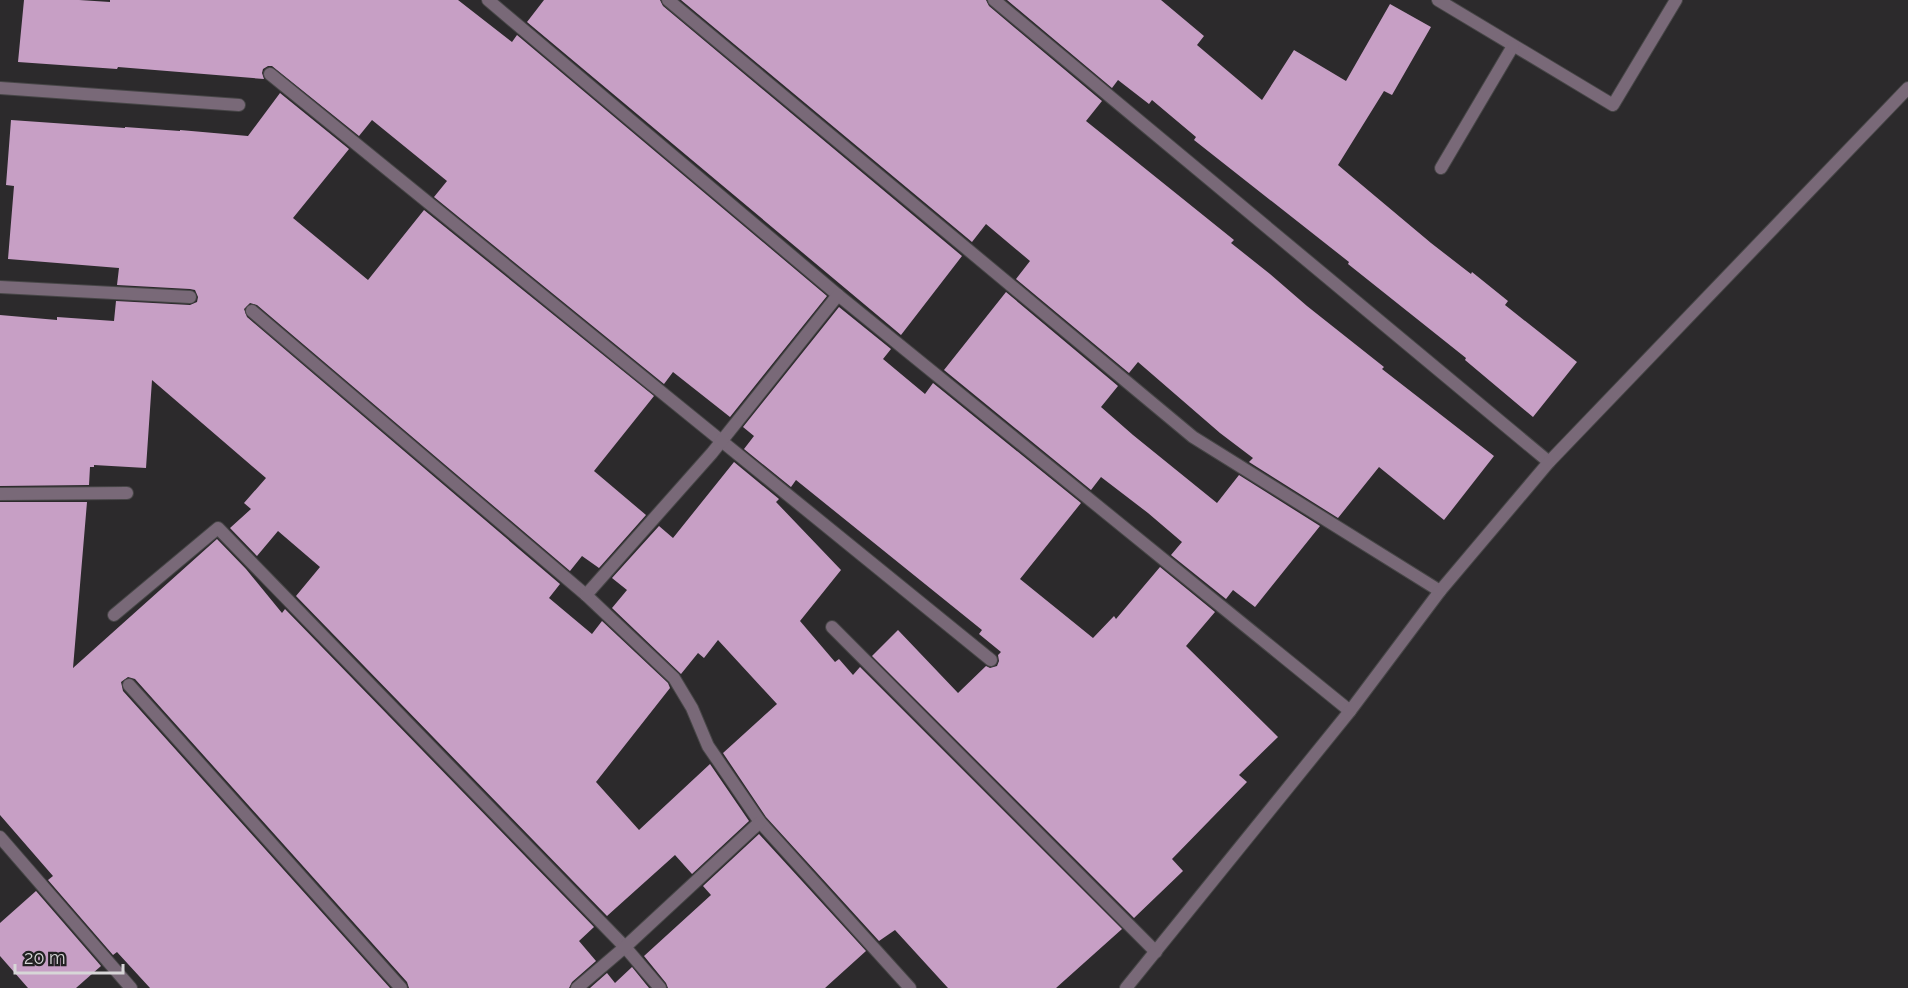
<svg xmlns="http://www.w3.org/2000/svg" width="1908" height="988" font-family="Raleway,sans-serif">
<style>
.building{fill:#c79fc5}
.lines{fill:none;stroke-linecap:round;stroke-linejoin:round}
.minor-casing{stroke:#474647;stroke-width:14}
.tertiary-casing{stroke:#474647;stroke-width:14}
.minor{stroke:#796978;stroke-width:12}
.tertiary{stroke:#796978;stroke-width:12}
</style>
<rect width="100%" height="100%" fill="#2c2a2c"/>
<g class="building">
<path d="M24,0H79L110,2V0H458L512,42L517,35L827,296L730,417L673,372L664,384L434,197L447,181L372,120L359,136L272,66H268L263,69L262,73L264,79L118,67L117,69L18,62Z"/>
<path d="M544,0H660L663,6L962,256L901,335L527,22Z"/>
<path d="M681,0H986L989,6L1102,101L1086,121L1234,240L1231,243L1270,274L1307,306L1384,367L1382,369L1494,456L1444,520L1379,467L1338,518L1249,462L1253,458L1220,433L1138,362L1129,373L1016,279L1030,261L986,224L972,242Z"/>
<path d="M1007,0H1161L1204,36L1197,45L1262,100L1294,50L1346,81L1390,4L1431,27L1392,95L1384,91L1338,165L1431,243L1471,274L1472,272L1508,301L1505,305L1577,362L1533,417L1465,360L1466,358L1348,264L1349,262L1194,140L1196,137L1152,100L1149,104L1118,80L1112,88Z"/>
<path d="M280,93L349,149L293,218L368,280L424,210L654,396L594,471L646,515L599,568L582,556L570,571L257,305L250,303L244,309L247,317L560,584L549,598L592,634L602,621L668,683L670,688L596,782L639,830L710,764L749,821L692,874L675,855L607,916L296,596L320,567L278,531L257,556L230,528L251,509L244,503L266,478L152,380L146,468L94,465V467H90L89,485L0,486V315L57,320V317L114,321L116,301L190,305L197,302L198,297L195,290L190,289L117,285L119,268L8,259L14,186L6,185L11,120L125,128V127L180,131V130L248,136Z"/>
<path d="M1006,292L1118,386L1101,407L1133,435L1217,503L1239,475L1320,526L1255,607L1233,590L1226,599L1171,555L1182,542L1148,513L1101,477L1091,490L944,370Z"/>
<path d="M839,307L891,349L883,359L925,394L933,383L1081,503L1020,579L1093,638L1114,616L1116,619L1160,567L1215,612L1186,646L1278,737L1239,775L1247,782L1172,859L1183,871L1134,918L872,656L898,630L958,693L986,666L990,668L997,666L999,661L998,655L1001,652L979,634L982,630L796,480L791,487L744,449L754,436L743,427Z"/>
<path d="M734,462L779,499L776,502L841,570L800,621L835,662L839,659L853,675L860,667L1122,929L1056,988H948L895,930L879,941L766,817L723,753L777,704L718,640L704,658L698,653L681,674L612,608L627,590L612,578L659,526L673,538Z"/>
<path d="M0,502H87L73,668L217,539L246,569L282,613L285,609L594,927L579,941L596,961L572,982L569,988H409L407,982L135,679L128,677L121,682L123,691L390,988H150L117,952L113,955L48,880L53,876L0,815Z"/>
<path d="M759,834L866,951L825,988H668L666,983L644,956L711,895L703,886Z"/>
<path d="M36,891L101,966L76,988H28L0,956V923Z"/>
<path d="M632,967L649,988H590L607,973L615,983Z"/>
</g>
<g class="lines">
<g class="minor-casing">
<g id="minor">
<path d="M488,0L838,295L1350,711"/>
<path d="M668,0L1193,437L1440,591"/>
<path d="M994,0L1549,462"/>
<path d="M1438,0L1613,105L1676,0"/>
<path d="M270,74L991,660"/>
<path d="M0,88L239,105"/>
<path d="M1441,168L1513,46"/>
<path d="M0,287L190,297"/>
<path d="M252,311L586,595L674,678L692,708L708,746L760,822L910,988"/>
<path d="M0,494L127,493"/>
<path d="M586,595L712,453L838,295"/>
<path d="M114,615L218,528L625,947L660,988"/>
<path d="M832,627L1156,952"/>
<path d="M129,685L401,988"/>
<path d="M0,837L131,988"/>
<path d="M577,988L625,947L760,822"/>
</g>
</g>
<g class="tertiary-casing">
<path id="tertiary" d="M1126,988L1350,711L1440,591L1549,462L1908,88"/>
</g>
<use href="#minor" class="minor"/>
<use href="#tertiary" class="tertiary"/>
</g>
<path d="M15 964v9h108v-9" fill="none" stroke="#d7d6d7" stroke-width="3"/>
<text x="24" y="964" font-size="18" fill="#d7d6d7" stroke="#222122" stroke-width="4.5" paint-order="stroke">20 m</text>
</svg>
